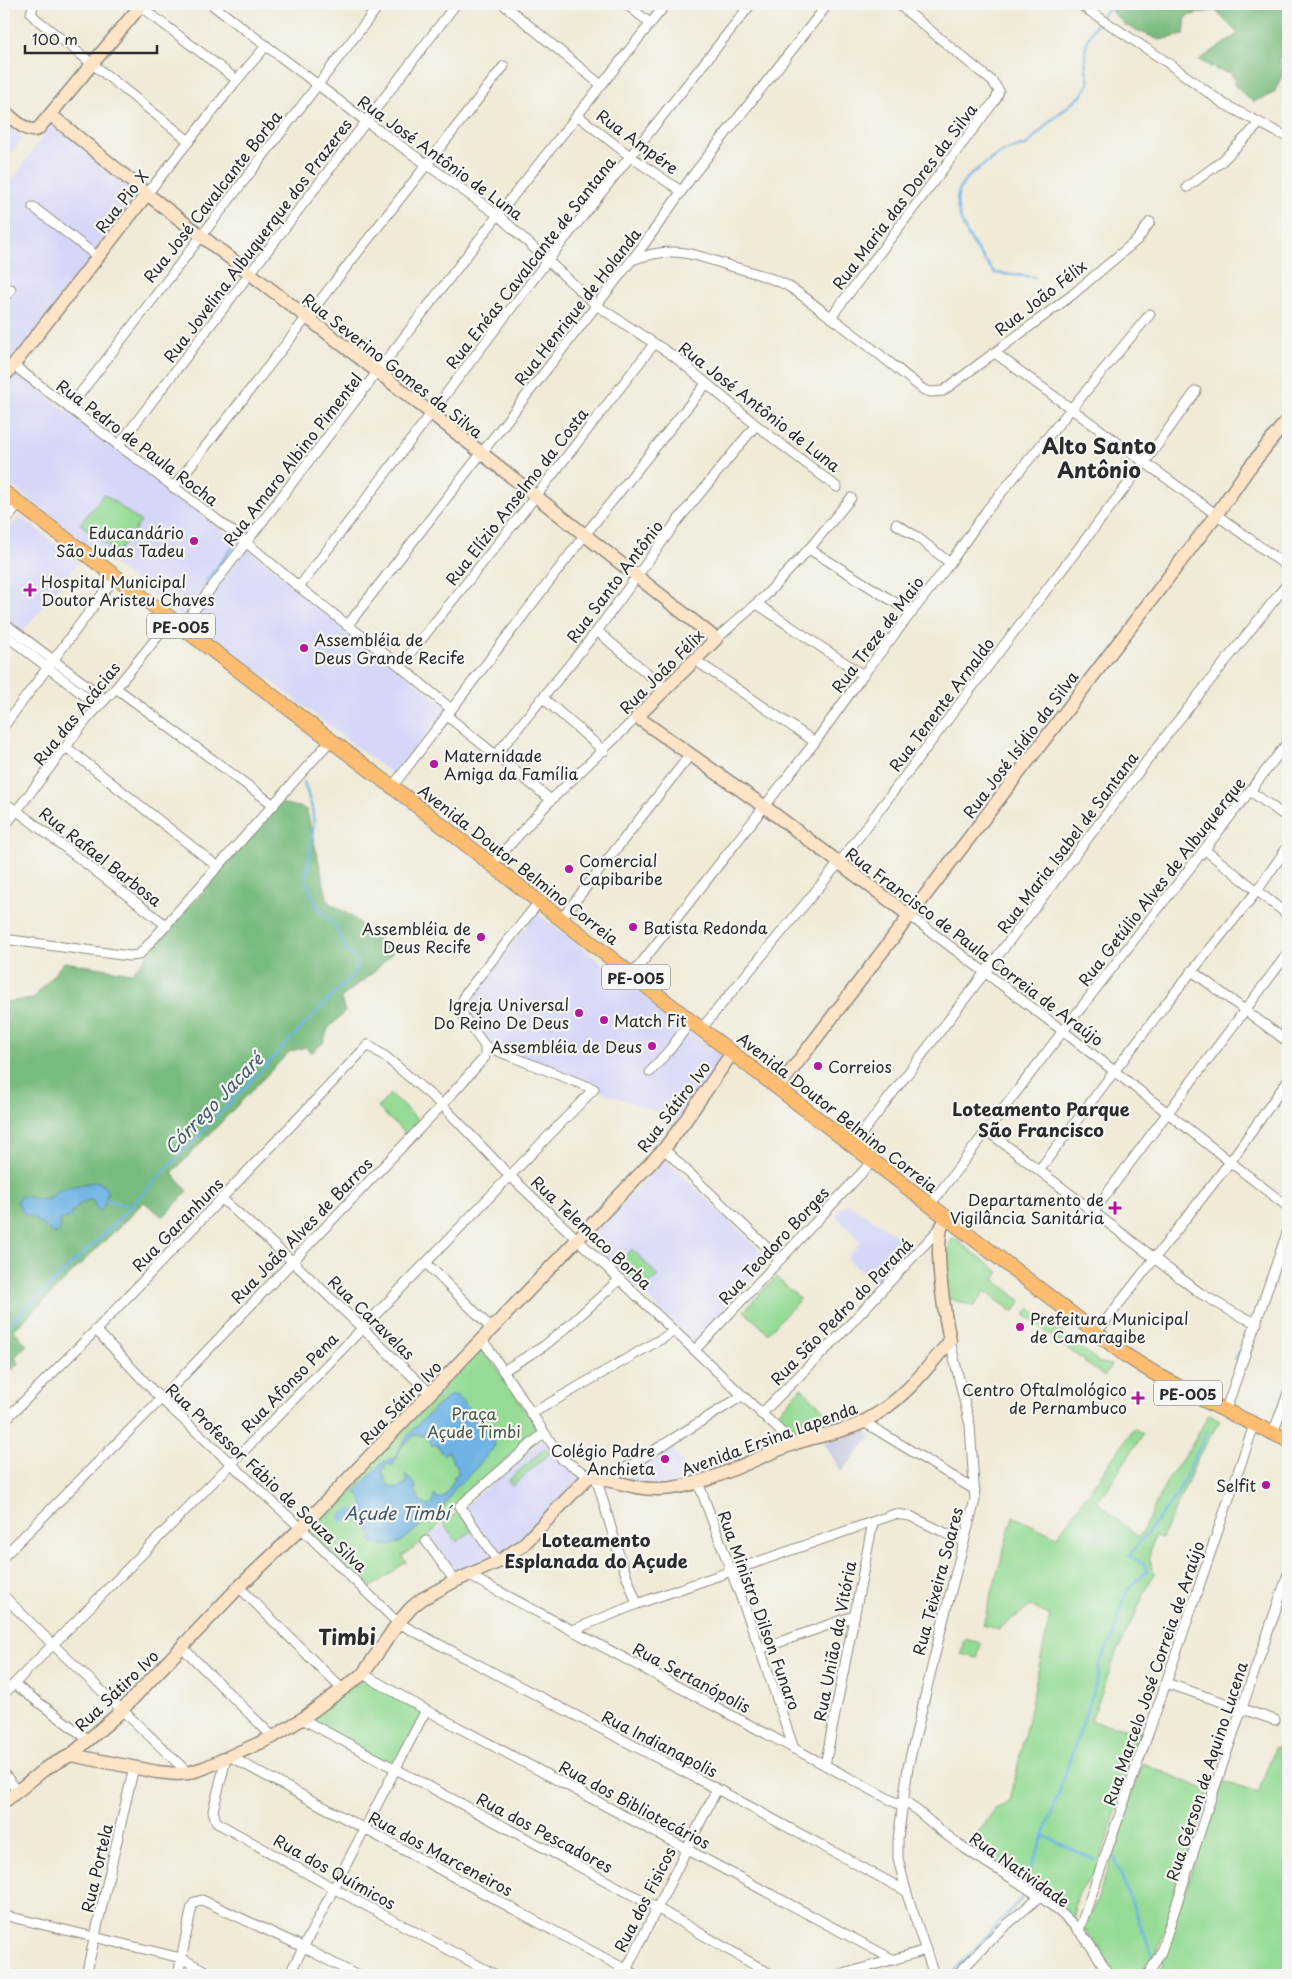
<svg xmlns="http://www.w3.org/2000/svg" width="1292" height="1979" font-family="'Playpen Sans',sans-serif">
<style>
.built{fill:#d6d7f8}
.industrial{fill:#bec2dd}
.green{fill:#95db95;stroke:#608360}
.forest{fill:#78bb7e;stroke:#527354}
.water{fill:#6eb3e4;stroke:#4c6f88;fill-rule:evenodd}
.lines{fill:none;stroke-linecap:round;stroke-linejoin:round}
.stream{stroke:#6eb3e4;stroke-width:2.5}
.canal{stroke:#6eb3e4;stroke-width:9}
.street-casing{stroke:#8e8a81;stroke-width:11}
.secondary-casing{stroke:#8e8a81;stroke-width:15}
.primary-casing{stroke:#8e8a81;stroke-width:16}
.street{stroke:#fff;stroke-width:9}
.secondary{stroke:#fee4c6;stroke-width:12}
.primary{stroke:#fdbc70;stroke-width:14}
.poi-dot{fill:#b5179e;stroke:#f6f6f2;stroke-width:2}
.labels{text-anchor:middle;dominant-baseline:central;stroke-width:4.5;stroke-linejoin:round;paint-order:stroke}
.shield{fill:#f6f6f2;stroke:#686867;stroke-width:1}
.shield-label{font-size:15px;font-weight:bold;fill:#2b2b2b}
.street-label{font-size:16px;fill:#2b2b2b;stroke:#f6f6f2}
.poi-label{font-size:16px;fill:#2b2b2b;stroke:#f6f6f2;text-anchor:end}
.park-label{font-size:16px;fill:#465746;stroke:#f6f6f2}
.water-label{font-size:18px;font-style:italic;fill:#425b6c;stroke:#f6f6f2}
.neighbourhood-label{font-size:18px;font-weight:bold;fill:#2b2b2b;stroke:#f6f6f2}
.district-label{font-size:21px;font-weight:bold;fill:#2b2b2b;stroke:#f6f6f2}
</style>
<rect width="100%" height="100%" fill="#f6f6f2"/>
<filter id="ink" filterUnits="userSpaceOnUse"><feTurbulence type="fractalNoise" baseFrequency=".02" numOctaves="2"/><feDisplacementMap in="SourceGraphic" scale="10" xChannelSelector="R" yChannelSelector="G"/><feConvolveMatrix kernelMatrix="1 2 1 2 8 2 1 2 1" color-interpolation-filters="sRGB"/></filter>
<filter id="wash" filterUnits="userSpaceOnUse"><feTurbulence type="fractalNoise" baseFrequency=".0096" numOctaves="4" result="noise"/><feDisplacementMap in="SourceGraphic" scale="20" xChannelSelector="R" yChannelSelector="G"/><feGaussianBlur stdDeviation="1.12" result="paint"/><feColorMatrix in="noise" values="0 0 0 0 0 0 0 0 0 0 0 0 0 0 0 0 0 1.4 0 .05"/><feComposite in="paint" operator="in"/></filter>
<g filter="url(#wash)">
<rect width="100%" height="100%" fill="#f0ead7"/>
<g class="built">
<path d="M54,121L144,194L4,373V191Z"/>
<path d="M4,122L23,138L4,163Z"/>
<path d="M13,370L239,543L182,617L4,480V382Z"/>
<path d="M18,518H22L79,562L22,633L4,619V534Z"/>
<path d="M248,548L446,707L395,777L192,620Z"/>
<path d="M537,913L724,1058L681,1121L594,1089L495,1050L474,1019L471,1010L474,993Z"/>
<path d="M664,1159L770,1260L693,1342L587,1240Z"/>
<path d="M847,1203L915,1247L877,1287L847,1258L861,1242L835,1215Z"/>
<path d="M544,1438L583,1476L525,1538L499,1555L454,1575L427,1539Z"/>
<path d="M670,1446L694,1480L674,1486L633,1483L627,1477Z"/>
</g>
<path class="industrial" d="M863,1430L872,1436L841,1472L824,1442Z"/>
<g class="green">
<path d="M104,494L141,522L117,553L80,524Z"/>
<path d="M390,1094L419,1121L407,1135L378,1108Z"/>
<path d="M955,1239L999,1272L994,1279L1021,1301L1013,1312L985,1291L974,1306L947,1298C945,1278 944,1258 951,1240Z"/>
<path d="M632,1249L658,1276L645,1289L618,1263Z"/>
<path d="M776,1277L800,1299L768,1333L744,1311Z"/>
<path d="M1030,1308L1097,1360L1096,1362L1112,1365L1104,1377L1084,1361L1085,1360L1081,1357L1080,1358L1024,1315Z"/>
<path d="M481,1345L539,1431L474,1487L425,1540L402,1556L406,1562L366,1591L303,1530Z"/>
<path d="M801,1388L836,1422L791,1434L773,1418Z"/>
<path d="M1209,1414L1220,1420L1200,1454L1162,1538L1154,1536L1149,1557L1154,1573L1115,1657L1091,1721L1143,1732L1096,1872L1080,1891L1074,1904L1075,1922L968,1847L995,1809L1010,1802L1050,1616L1031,1606L998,1629L983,1625L1013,1516L1057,1537L1134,1428L1143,1434L1098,1503L1139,1538L1168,1479L1192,1445Z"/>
<path d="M545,1448L550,1453L512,1486L508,1481Z"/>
<path d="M459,1511L473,1530L457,1542L443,1523Z"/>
<path d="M964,1639L981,1643L977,1658L961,1654Z"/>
<path d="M363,1674L426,1710L395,1770L302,1719Z"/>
<path d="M1275,1748L1288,1750V1975H1155L1163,1965L1161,1962L1222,1781L1258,1793Z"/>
<path d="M1142,1763L1209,1791L1157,1953L1140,1975H1114L1096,1945L1084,1929L1085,1923L1091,1915L1099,1895Z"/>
</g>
<g class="forest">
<path d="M1104,4H1288V55L1279,56L1283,74L1274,93L1253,102L1236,87L1231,73L1217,70L1199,60L1238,34L1215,10L1186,16L1184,35L1159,40L1125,25Z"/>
<path d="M280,803L303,808L307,811L328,902L351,916L393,952L375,971L341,998L345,1012L328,1029L323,1043L311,1053L305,1047L289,1052L172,1173L188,1191L163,1217L144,1202L14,1330L27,1345L15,1357L19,1363L11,1370L4,1364V1002L33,999L64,962L132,973Z"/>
</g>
<g class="water">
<path d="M100,1182L107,1190C107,1199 105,1207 99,1212L92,1200C82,1200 74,1208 70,1217L60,1220V1230L56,1234C44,1229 37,1217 24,1214L17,1202L20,1196C27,1196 42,1202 48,1199C53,1197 56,1191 61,1189C74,1187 86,1182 100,1182Z"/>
<path d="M451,1395L458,1396C466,1405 495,1436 495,1446L472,1473L455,1488L443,1508L424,1523L401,1542L390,1546L375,1544L370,1539L373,1538L369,1528L360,1524L359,1516L364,1510L359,1494L354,1493L379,1466L385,1461L395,1458C403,1436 432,1409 451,1395ZM415,1435C426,1436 428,1436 432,1446L436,1444L444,1455L448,1451L454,1463L457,1465L458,1474L453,1477L455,1478L446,1494L440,1499L434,1495L433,1503L429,1506L420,1502L418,1495L413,1489L417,1488L405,1474L407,1483L399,1488H393L386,1483L384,1475L381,1473L386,1464L393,1465L402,1446Z"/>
</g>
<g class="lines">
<g class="stream">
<path d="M1035,277L995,273C978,253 945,211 962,185C967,177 977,169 985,164C998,154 1009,147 1026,146L1050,121L1081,96L1089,83C1079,43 1088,36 1111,4"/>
<path d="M206,581L236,543"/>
<path d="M106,1200L121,1204L133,1205"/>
<path d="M4,1329L109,1229L357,970L356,959L347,950L336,927L316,905L306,881L314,824L312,808L304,782"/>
<path d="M1235,1359L1246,1339"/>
<path d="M1044,1836L1095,1860"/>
<path d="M1114,1857L1153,1957"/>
<path d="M1025,1882L1044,1836L1098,1678L1099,1663L1113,1637L1127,1590L1147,1571L1144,1564L1129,1556L1176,1496L1207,1432"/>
<path d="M1164,1973L1166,1975"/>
<path d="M950,1975L1023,1897"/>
</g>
<path class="canal" d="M344,1517L353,1513L361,1514"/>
</g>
</g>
<g filter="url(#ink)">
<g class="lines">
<g class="street-casing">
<g id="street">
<path d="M34,4L31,13L35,18L189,141"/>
<path d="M211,4L367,122L498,215L596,305L675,357L756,425L837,487"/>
<path d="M364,4L374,12"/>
<path d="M503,4L601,85"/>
<path d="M626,4L650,23"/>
<path d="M1079,4L1168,63L1224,104L1281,134L1288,135"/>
<path d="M140,6L237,80"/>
<path d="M577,115L631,157L681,191"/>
<path d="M1187,187L1221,162L1260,123"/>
<path d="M147,194L237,80L266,46"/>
<path d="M33,207L98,257"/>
<path d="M632,260C671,246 688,252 727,265C747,271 769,276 788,286C801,294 813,304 825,313C859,337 891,364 924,390L931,392L943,391L1072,295L1138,239L1150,222"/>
<path d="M4,298L11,289"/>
<path d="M831,317L996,99L999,91L993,82L898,4"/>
<path d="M995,353L1288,567"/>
<path d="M13,365L241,538L299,587L400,666L451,709"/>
<path d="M69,408L380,4"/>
<path d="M118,446L456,4"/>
<path d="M173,488L504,66"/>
<path d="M4,523L19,504"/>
<path d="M896,524L917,537L950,563"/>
<path d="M809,549L912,613"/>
<path d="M299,587L548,260L751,4"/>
<path d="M757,604L863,675"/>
<path d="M4,623L105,699"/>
<path d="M182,626L498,215L666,4"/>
<path d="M347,626L645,243L693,175L828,4"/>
<path d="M597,631L666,689"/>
<path d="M4,634L98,706"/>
<path d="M716,639L765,596L809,549L851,498"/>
<path d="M695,660L815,742"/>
<path d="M400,666L536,496L654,344"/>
<path d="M116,688L274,805"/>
<path d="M543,698L604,751"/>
<path d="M446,715L551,800"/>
<path d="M4,726L116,576"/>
<path d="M66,747L218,867"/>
<path d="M496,755L597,631L678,520L756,425"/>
<path d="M392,787L584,536L706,384"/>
<path d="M1250,791L1288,818"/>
<path d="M4,803L16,810L167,926"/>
<path d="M4,827L88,718L116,688L172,619"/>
<path d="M1205,850L1288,915"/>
<path d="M492,864L551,800L637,717"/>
<path d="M910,916L1063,1031L1288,1207"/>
<path d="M561,919L690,755"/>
<path d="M4,939L129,956L139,955L331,740"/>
<path d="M1192,971L1288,1042"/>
<path d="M632,975L815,742L863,675L950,563L987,510L1150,314"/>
<path d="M701,1029L839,863L1017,628L1145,462L1196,391"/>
<path d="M650,1072L671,1048L691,1021"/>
<path d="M986,1130L1200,1293L1236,1314L1257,1323"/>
<path d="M853,1145L1169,732L1288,583"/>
<path d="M664,1149L779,1259"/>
<path d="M1039,1170L1168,1001L1257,891L1288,846"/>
<path d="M222,1199L292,1261L431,1394"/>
<path d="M930,1205L1063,1031L1288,742"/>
<path d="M1093,1212L1288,953"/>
<path d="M426,1263L492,1329"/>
<path d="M96,1330L161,1399L303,1530L398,1623L717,1789L906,1891"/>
<path d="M1096,1333L1230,1162L1288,1080"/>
<path d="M482,1339L562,1459L589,1476"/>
<path d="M695,1350L873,1161"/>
<path d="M503,1371L544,1346L565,1329L620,1279"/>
<path d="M1225,1412L1288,1230"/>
<path d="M531,1414L675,1331"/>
<path d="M761,1414L840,1335L941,1227"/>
<path d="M4,1421L96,1330L368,1045L386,1057L442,1105L509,1175L794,1444"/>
<path d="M864,1422L975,1490"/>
<path d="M1273,1433L1288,1393"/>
<path d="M596,1477L620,1558L637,1604"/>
<path d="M608,1479L742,1396"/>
<path d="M698,1482L760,1649L794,1749"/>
<path d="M426,1541L455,1581"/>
<path d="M4,1556L161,1399L442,1105L485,1057V1046L464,1017C461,1009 462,1002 465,994L539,902"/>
<path d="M498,1562L460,1506L544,1433"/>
<path d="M468,1575L902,1806"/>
<path d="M239,1587L343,1690"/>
<path d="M4,1596C63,1657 127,1713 188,1773"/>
<path d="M573,1630L637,1604L895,1514L910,1516L964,1542"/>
<path d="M182,1647L273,1737"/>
<path d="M760,1649L854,1616"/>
<path d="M363,1674L426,1710L894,1960"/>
<path d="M1166,1683L1275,1720"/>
<path d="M14,1684L89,1740"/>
<path d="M4,1694L232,1463L594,1089L485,1046"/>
<path d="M302,1719L657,1908L772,1975"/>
<path d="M231,1757L636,1975"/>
<path d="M226,1759L213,1811L216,1821L221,1825L333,1888L496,1975"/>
<path d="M825,1765L873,1522"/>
<path d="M4,1773L17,1791"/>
<path d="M903,1799C921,1813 937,1829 956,1842C996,1872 1046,1893 1079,1931C1091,1944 1100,1960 1109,1975"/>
<path d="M11,1917L181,1958L213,1975"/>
<path d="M1079,1930L1166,1683L1254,1425"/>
<path d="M626,1970L717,1789"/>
<path d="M86,1975L134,1767"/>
<path d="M178,1975L192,1906L195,1902L202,1900L303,1947L356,1975"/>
<path d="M289,1975L426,1710"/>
<path d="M840,1975L926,1950"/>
<path d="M934,1975L906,1891L898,1858V1839L908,1767L943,1621L975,1500L970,1425L950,1341"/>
<path d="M957,1975L996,1934L1039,1897"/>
<path d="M1148,1975L1161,1952L1209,1804L1288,1574"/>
</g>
</g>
<g class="secondary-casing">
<g id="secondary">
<path d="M4,111C13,118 26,134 38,129L142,4"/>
<path d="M51,115L147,194L431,413L716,639L637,717L765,807L910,916"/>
<path d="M4,377L147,194"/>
<path d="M778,1088L1216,515L1249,468L1288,419"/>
<path d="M71,1755L157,1772L177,1774L188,1773L204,1768L273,1737L302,1719L363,1674L398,1623L411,1608L422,1599L455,1581L498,1562L522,1546L589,1476C613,1480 636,1490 660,1489C703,1488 752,1459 793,1444C814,1436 846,1432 865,1421C901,1402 925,1371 950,1341C944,1313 935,1255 941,1228C942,1225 945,1221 947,1218"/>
<path d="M4,1802L46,1768L71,1755L117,1715L239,1587L301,1528L664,1149L685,1121L732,1053"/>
</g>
</g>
<g class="primary-casing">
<path id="primary" d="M4,492L407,798L701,1029L1124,1354C1176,1389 1232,1414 1288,1440"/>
</g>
<use href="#street" class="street"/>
<use href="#secondary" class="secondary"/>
<use href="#primary" class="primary"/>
</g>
</g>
<g class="poi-dot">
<circle cx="194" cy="541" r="5"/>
<path d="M27.5 582.5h5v5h5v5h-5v5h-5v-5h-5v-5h5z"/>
<circle cx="304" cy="648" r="5"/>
<circle cx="434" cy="764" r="5"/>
<circle cx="569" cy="869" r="5"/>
<circle cx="633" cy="927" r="5"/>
<circle cx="481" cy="937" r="5"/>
<circle cx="579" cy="1013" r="5"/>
<circle cx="604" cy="1020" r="5"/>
<circle cx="652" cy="1046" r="5"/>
<circle cx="818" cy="1066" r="5"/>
<path d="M1112.5 1200.5h5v5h5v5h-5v5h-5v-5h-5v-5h5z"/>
<circle cx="1020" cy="1327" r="5"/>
<path d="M1135.5 1390.5h5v5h5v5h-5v5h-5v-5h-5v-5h5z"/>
<circle cx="665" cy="1459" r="5"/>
<circle cx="1266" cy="1485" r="5"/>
</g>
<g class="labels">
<g class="shield">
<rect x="147" y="613.5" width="68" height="25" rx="4"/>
<rect x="602" y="964.5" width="68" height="25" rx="4"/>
<rect x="1154" y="1380.5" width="68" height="25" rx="4"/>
</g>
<g class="shield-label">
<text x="181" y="626">PE-005</text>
<text x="636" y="977">PE-005</text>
<text x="1188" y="1393">PE-005</text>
</g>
<g class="street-label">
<text transform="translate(638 141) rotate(36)">Rua Ampére</text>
<text transform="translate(441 157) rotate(36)">Rua José Antônio de Luna</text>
<text transform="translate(212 196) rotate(-52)">Rua José Cavalcante Borba</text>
<text transform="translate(904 196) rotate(-53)">Rua Maria das Dores da Silva</text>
<text transform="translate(121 201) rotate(-52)">Rua Pio X</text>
<text transform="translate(257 240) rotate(-53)">Rua Jovelina Albuquerque dos Prazeres</text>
<text transform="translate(530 262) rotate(-52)">Rua Enéas Cavalcante de Santana</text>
<text transform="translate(1040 297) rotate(-38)">Rua João Félix</text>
<text transform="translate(577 306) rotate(-52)">Rua Henrique de Holanda</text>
<text transform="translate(393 365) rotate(38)">Rua Severino Gomes da Silva</text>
<text transform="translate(760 406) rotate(38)">Rua José Antônio de Luna</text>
<text transform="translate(138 442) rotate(37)">Rua Pedro de Paula Rocha</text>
<text transform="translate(292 459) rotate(-52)">Rua Amaro Albino Pimentel</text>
<text transform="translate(516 496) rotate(-52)">Rua Elízio Anselmo da Costa</text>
<text transform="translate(614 581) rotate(-53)">Rua Santo Antônio</text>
<text transform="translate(877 634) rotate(-53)">Rua Treze de Maio</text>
<text transform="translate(661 671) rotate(-45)">Rua João Félix</text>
<text transform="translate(941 704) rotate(-53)">Rua Tenente Arnaldo</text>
<text transform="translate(76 713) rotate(-51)">Rua das Acácias</text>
<text transform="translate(1020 744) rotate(-53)">Rua José Isídio da Silva</text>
<text transform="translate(1067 842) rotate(-53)">Rua Maria Isabel de Santana</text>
<text transform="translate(101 856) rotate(38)">Rua Rafael Barbosa</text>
<text transform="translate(519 864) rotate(38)">Avenida Doutor Belmino Correia</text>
<text transform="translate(1161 881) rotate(-52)">Rua Getúlio Alves de Albuquerque</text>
<text transform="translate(975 946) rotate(37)">Rua Francisco de Paula Correia de Araújo</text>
<text transform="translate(673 1106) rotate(-53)">Rua Sátiro Ivo</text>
<text transform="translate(838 1112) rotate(38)">Avenida Doutor Belmino Correia</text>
<text transform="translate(177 1224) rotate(-46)">Rua Garanhuns</text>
<text transform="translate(301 1230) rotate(-46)">Rua João Alves de Barros</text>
<text transform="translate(592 1232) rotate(43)">Rua Telemaco Borba</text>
<text transform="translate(773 1245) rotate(-47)">Rua Teodoro Borges</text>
<text transform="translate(841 1311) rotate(-46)">Rua São Pedro do Paraná</text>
<text transform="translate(372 1317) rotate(44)">Rua Caravelas</text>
<text transform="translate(289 1382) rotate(-46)">Rua Afonso Pena</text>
<text transform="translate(400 1402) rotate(-46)">Rua Sátiro Ivo</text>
<text transform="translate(769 1438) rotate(-20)">Avenida Ersina Lapenda</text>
<text transform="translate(267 1477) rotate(43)">Rua Professor Fábio de Souza Silva</text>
<text transform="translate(937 1581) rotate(-75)">Rua Teixeira Soares</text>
<text transform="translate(760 1610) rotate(70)">Rua Ministro Dilson Funaro</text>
<text transform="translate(834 1641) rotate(-79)">Rua União da Vitória</text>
<text transform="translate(1153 1673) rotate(-71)">Rua Marcelo José Correia de Araújo</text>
<text transform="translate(692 1677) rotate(28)">Rua Sertanópolis</text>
<text transform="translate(116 1690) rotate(-44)">Rua Sátiro Ivo</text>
<text transform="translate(660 1743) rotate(27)">Rua Indianapolis</text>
<text transform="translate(1206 1771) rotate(-72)">Rua Gérson de Aquino Lucena</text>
<text transform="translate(635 1804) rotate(28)">Rua dos Bibliotecários</text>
<text transform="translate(545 1832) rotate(28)">Rua dos Pescadores</text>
<text transform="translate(441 1853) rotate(28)">Rua dos Marceneiros</text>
<text transform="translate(96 1868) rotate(-77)">Rua Portela</text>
<text transform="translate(1020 1869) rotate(35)">Rua Natividade</text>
<text transform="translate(335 1871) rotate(29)">Rua dos Químicos</text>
<text transform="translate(644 1899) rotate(-63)">Rua dos Fisicos</text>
</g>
<g class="poi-label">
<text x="184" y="532">Educandário<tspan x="184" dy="18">São Judas Tadeu</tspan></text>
<text x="41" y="581" text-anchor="start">Hospital Municipal<tspan x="41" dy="18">Doutor Aristeu Chaves</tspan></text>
<text x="314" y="639" text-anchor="start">Assembléia de<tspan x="314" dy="18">Deus Grande Recife</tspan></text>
<text x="444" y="755" text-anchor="start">Maternidade<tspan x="444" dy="18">Amiga da Família</tspan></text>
<text x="579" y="860" text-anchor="start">Comercial<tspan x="579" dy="18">Capibaribe</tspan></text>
<text x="643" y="927" text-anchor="start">Batista Redonda</text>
<text x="471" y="928">Assembléia de<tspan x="471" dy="18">Deus Recife</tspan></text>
<text x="569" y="1004">Igreja Universal<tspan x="569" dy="18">Do Reino De Deus</tspan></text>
<text x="614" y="1020" text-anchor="start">Match Fit</text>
<text x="642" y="1046">Assembléia de Deus</text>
<text x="828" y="1066" text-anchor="start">Correios</text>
<text x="1104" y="1199">Departamento de<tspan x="1104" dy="18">Vigilância Sanitária</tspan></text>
<text x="1030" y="1318" text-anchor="start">Prefeitura Municipal<tspan x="1030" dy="18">de Camaragibe</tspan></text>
<text x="1127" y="1389">Centro Oftalmológico<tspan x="1127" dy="18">de Pernambuco</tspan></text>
<text x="655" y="1450">Colégio Padre<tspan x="655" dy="18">Anchieta</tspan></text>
<text x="1256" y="1485">Selfit</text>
</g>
<g class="park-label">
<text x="474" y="1413">Praça<tspan x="474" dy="18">Açude Timbi</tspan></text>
</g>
<g class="water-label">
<text transform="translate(213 1103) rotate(-46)">Córrego Jacaré</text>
<text x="397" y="1512">Açude Timbí</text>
</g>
<g class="neighbourhood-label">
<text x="1041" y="1108">Loteamento Parque<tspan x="1041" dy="21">São Francisco</tspan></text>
<text x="596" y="1539">Loteamento<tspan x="596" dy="21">Esplanada do Açude</tspan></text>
</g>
<g class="district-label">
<text x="1099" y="445">Alto Santo<tspan x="1099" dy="24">Antônio</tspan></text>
<text x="347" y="1636">Timbi</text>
</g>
</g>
<rect width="1292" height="1979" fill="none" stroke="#f6f6f2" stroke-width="20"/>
<path d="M25 45v8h132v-8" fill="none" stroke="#2b2b2b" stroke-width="2.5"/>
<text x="32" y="45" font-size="15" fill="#2b2b2b" stroke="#f6f6f2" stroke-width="4" paint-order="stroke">100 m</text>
</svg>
